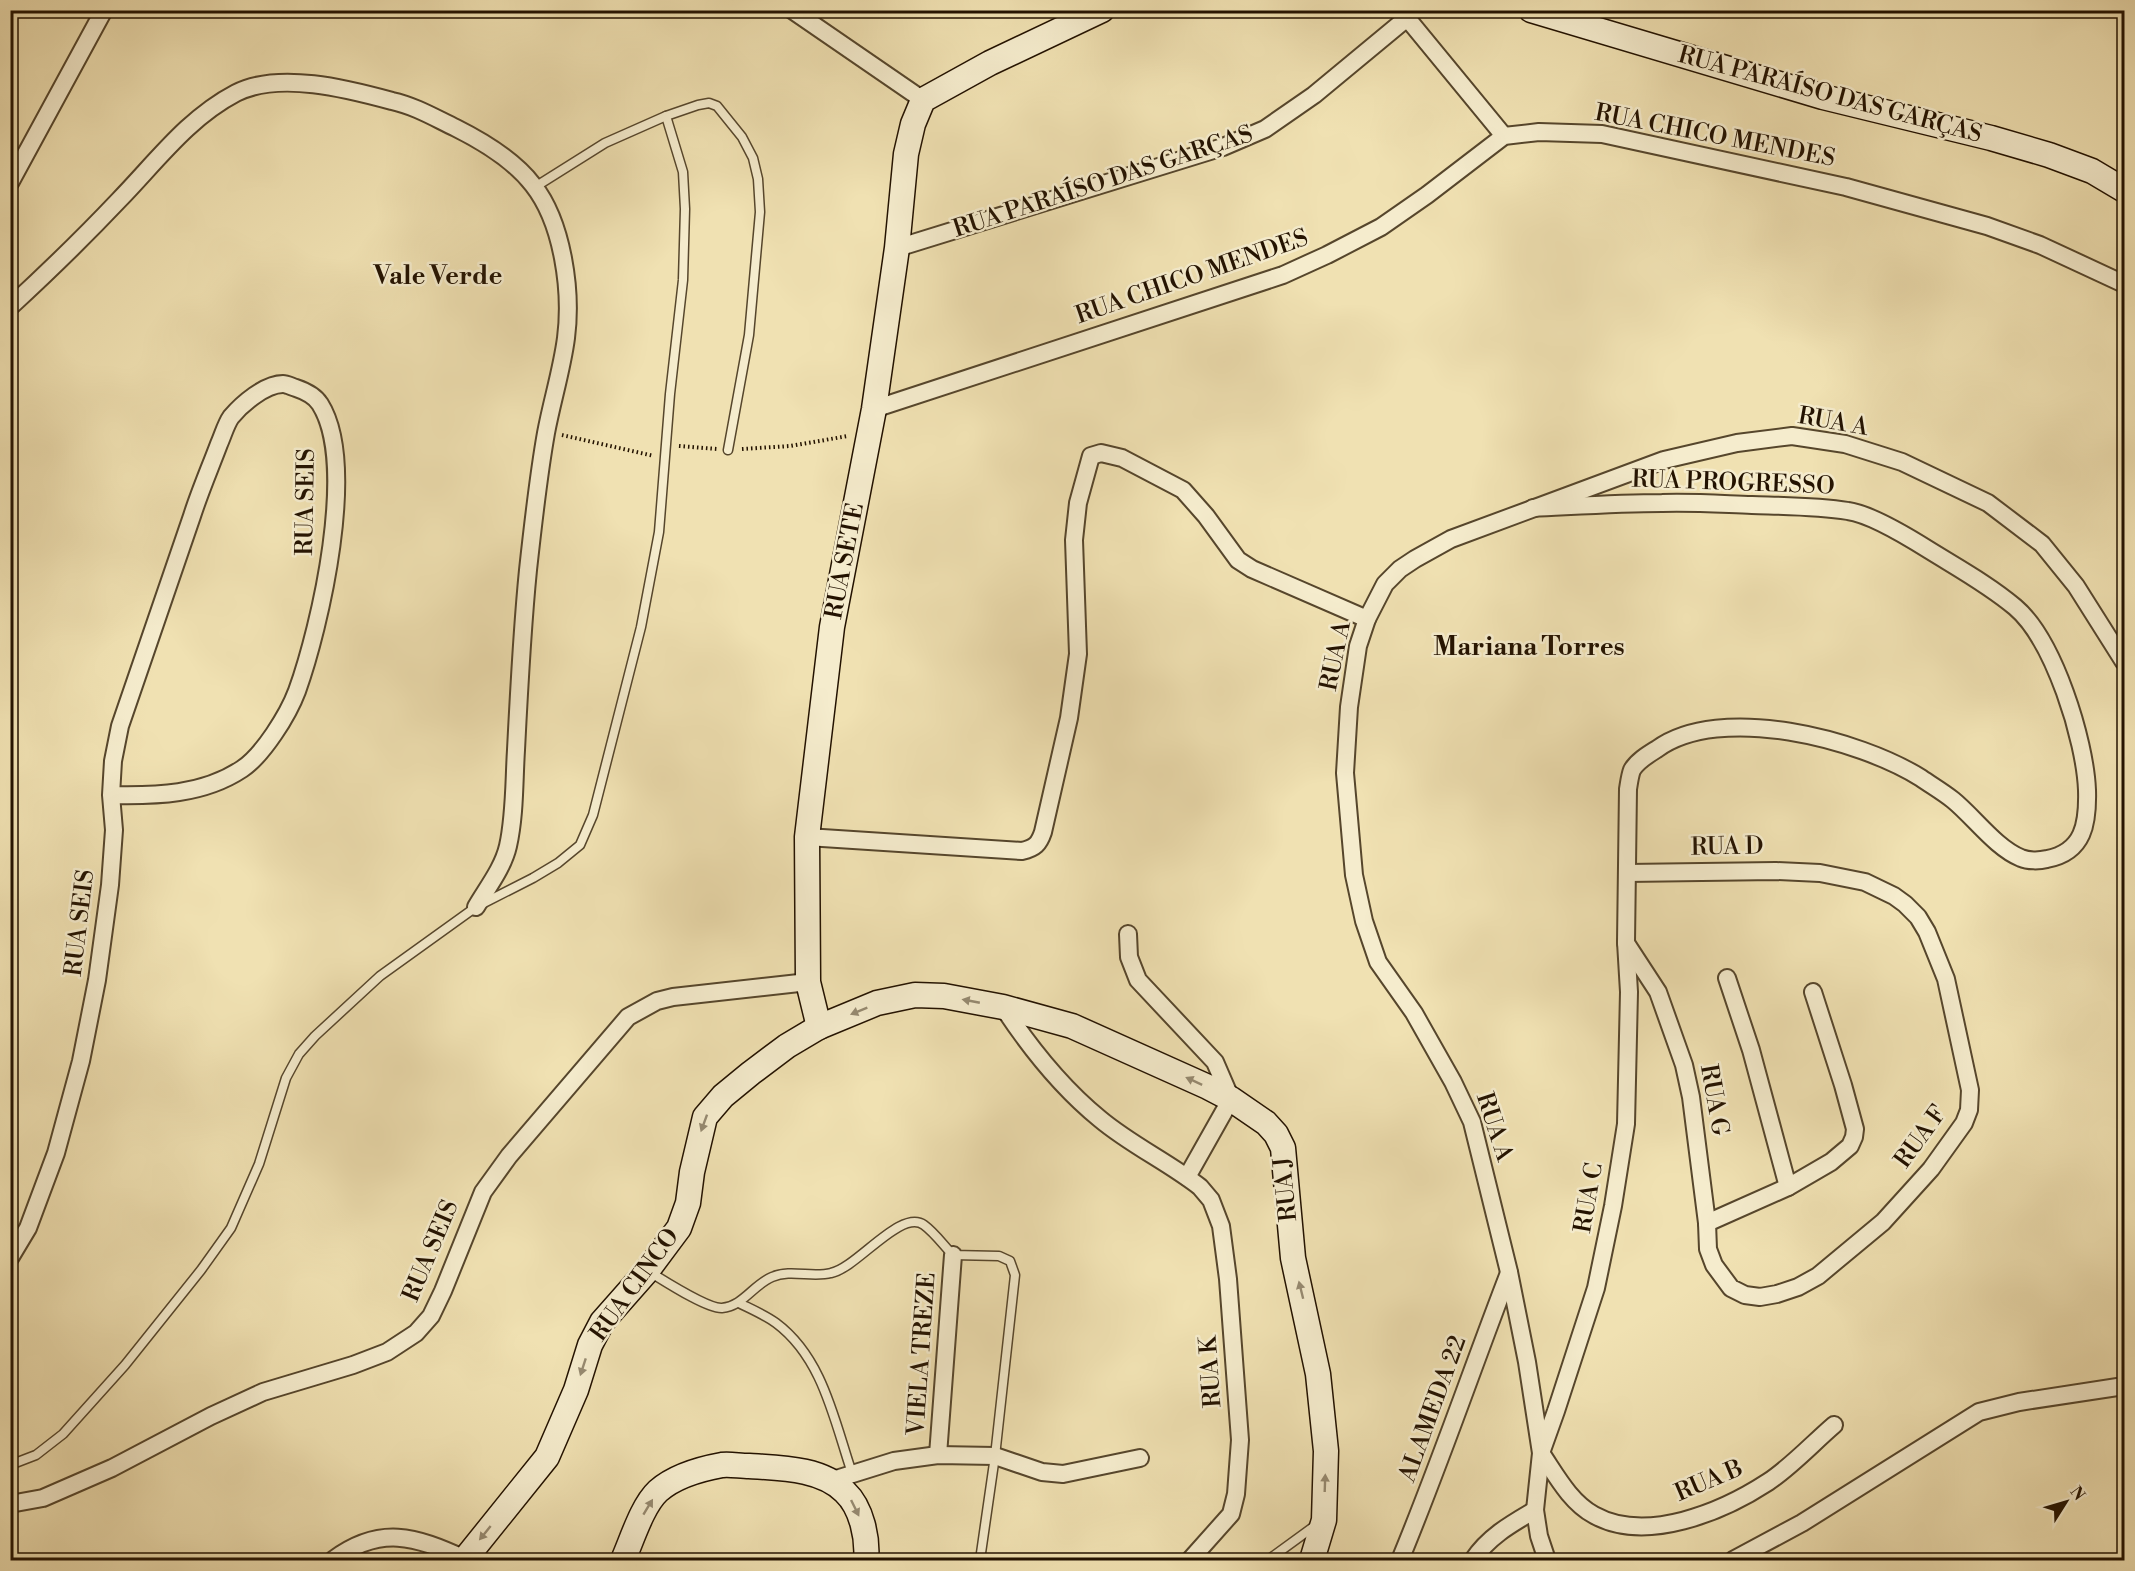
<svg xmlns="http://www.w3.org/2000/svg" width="2135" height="1571" font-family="'Libre Bodoni',serif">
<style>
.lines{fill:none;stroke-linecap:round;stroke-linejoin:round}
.lane-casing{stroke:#56462c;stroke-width:11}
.street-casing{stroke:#56462c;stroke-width:20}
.secondary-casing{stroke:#231200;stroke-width:27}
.path{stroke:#231200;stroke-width:4;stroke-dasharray:1.5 3;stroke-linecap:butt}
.lane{stroke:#f5eccd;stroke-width:8}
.street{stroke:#f5eccd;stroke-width:16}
.secondary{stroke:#f5eccd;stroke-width:24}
.oneway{fill:#968a71}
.labels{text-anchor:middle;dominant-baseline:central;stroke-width:5;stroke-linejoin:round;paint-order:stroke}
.street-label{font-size:24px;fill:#231200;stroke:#f5eccd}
.neighbourhood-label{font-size:26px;font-weight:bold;fill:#231200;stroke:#f5eccd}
</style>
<rect width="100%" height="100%" fill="#f0e1b2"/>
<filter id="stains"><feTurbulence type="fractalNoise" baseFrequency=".00333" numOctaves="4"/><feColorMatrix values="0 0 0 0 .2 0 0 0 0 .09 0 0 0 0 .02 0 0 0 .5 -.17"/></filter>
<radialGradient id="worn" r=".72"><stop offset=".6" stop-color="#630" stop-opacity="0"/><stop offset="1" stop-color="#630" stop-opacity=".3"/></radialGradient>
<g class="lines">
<g class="lane-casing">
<g id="lane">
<path d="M535,187L605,143L666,116L698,105L709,103L717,106L742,137L753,158L758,179L760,212L749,335L728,450"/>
<path d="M648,1271C663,1280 707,1309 722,1308C743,1306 753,1285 772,1277C791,1269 812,1278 831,1273C857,1268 901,1208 924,1225C935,1233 944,1246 953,1255L999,1256L1010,1261L1015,1275L995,1456L980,1560"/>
<path d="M739,1303C751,1309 765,1315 776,1323C823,1358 834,1420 852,1473"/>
<path d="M10,1465L36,1455L63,1434L125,1365L201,1270L231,1228L259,1164L286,1078L299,1054L315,1036L380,976L476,907L533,878L558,863L580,845L593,815L641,627L659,532L670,394L683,280L685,209L683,172L666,116"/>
<path d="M1268,1560L1316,1525"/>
</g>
</g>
<g class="street-casing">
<g id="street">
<path d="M792,10L923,100"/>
<path d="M1407,18L1504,136"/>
<path d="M10,183L104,10"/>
<path d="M897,248L1223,147L1265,129L1314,95L1407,18L1413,10"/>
<path d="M10,307C48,272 84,237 119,200C156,162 188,118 236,93C279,71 348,89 392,101C415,106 435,118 456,128C484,142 514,160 533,185C563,223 572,291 566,338C562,369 552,401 546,433C538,478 533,524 528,570C522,630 519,690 516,750C514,781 515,815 508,846C503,868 487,888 476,907"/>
<path d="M874,409L1283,275L1327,255L1381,227L1427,195L1504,136L1539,132L1602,134L1846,187L1987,226L2040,245L2124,284"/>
<path d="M1533,508C1576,506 1619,503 1662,503C1692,502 1722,504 1752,505C1784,506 1817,506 1848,511C1870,514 1910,538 1929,550C1958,568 1989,585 2015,607C2054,640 2085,740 2087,790C2088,823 2084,852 2047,859C2039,861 2028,861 2021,858C1996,848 1974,817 1953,800C1943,792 1931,785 1921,778C1859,739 1720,703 1657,749C1649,754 1637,761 1632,770C1630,775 1629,783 1628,789L1626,942L1629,992L1626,1124L1613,1206L1596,1288L1556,1411L1541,1453"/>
<path d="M807,837L1022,851C1035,848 1039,844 1043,832L1069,718L1078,654L1074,540L1078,503L1091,456L1101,453L1122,458L1183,490L1206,516L1238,560L1252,569L1367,619"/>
<path d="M1128,934L1129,957L1138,980L1215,1062L1231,1099L1187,1177"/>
<path d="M1626,943L1658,992L1684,1065L1691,1097L1707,1223L1708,1249L1714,1265L1731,1288L1745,1295L1760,1297L1777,1294L1798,1287L1818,1276L1883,1222L1931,1169L1964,1123L1969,1110L1970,1090L1946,979L1927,932L1918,917L1905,904L1894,896L1865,882L1820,873L1776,871L1627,873"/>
<path d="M1727,978L1751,1050L1788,1187"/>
<path d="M1003,1007C1030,1048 1062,1088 1100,1119C1131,1145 1168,1162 1200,1187L1211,1200L1221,1226L1228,1279L1240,1440L1236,1494L1231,1514L1190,1560"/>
<path d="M1707,1223L1788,1187L1831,1162L1850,1146L1854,1137L1855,1129L1843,1085L1813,992"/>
<path d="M10,1258L28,1228L56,1153L81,1061L97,980L110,885L114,830L111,795L113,761L120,726C144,656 168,586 192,516C200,491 210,468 219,444C223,435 226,424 231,417C242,404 265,384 283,384C287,384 292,387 296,388C305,391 315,396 320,404C358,464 320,627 297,691C288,715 263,755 242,769C203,795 156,796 111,795"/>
<path d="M1541,1453C1556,1475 1570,1502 1594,1515C1646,1544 1722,1512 1768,1482C1791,1467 1813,1443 1834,1425"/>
<path d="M938,1455L953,1255"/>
<path d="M830,1481L894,1461L938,1455L995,1456L1042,1472L1063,1474L1140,1458"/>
<path d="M10,1504L43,1498L112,1468L211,1416L263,1392L353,1365L387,1352L416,1333L431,1316L443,1291L483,1192L509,1156L628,1017L657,1001L673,997L808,982"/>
<path d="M333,1560C380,1525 415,1536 465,1559"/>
<path d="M1400,1560C1439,1466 1472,1369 1509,1273"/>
<path d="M1473,1560C1488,1537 1511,1524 1535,1510"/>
<path d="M1547,1560L1539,1536L1535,1510L1541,1453L1527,1362L1509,1272L1472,1122L1453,1082L1414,1013L1378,962L1364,921L1354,875L1345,773L1349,707L1358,646L1367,619L1385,584L1400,569L1415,559L1451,539L1664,460L1737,443L1792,436L1845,444L1902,462L1988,503L2042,544L2076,586L2124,662"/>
<path d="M1733,1560L1802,1523L1979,1412L2019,1402L2124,1386"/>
</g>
</g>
<g class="secondary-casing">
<g id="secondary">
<path d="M1531,10L1823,97L1991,138L2049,155L2092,171L2124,190"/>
<path d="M819,1027L808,982L807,837L832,627L874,409L897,248L906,154L913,124L923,100L990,63L1102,10"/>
<path d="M469,1560L465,1559L547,1457L576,1390L590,1345L602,1322L647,1271L679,1228L688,1203L692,1172L705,1117L723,1096L751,1073L787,1046L819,1027L877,1003L915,995L944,996L1003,1007L1072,1026L1208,1087L1231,1099L1266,1123L1276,1134L1283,1148L1293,1258L1318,1374L1326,1451L1324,1520L1312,1560"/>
<path d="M623,1560C632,1540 642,1506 658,1491C675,1476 700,1469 722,1465C730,1464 740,1466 749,1466C780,1468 822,1468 845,1492C862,1508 868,1539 866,1560"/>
</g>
</g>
<g class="path">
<path d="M562,435L654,456"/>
<path d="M679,446L717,449"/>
<path d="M742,449L790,446L848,436"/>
</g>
<use href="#lane" class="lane"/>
<use href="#street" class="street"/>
<use href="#secondary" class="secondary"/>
</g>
<defs><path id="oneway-solid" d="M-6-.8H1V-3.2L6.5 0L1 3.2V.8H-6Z" transform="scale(1.5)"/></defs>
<g class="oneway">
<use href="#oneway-solid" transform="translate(971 1001) rotate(-169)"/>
<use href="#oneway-solid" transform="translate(859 1011) rotate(158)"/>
<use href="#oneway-solid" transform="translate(1194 1081) rotate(-155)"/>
<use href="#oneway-solid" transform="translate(704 1123) rotate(110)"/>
<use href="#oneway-solid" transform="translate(1301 1290) rotate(-104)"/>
<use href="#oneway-solid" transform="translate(583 1367) rotate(108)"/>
<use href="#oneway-solid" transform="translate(1325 1483) rotate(-88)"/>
<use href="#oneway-solid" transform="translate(648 1507) rotate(-59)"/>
<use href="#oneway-solid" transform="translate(855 1508) rotate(64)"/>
<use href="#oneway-solid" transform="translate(485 1533) rotate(129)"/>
</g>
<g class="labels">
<g class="street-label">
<text transform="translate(1830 95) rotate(15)">RUA PARAÍSO DAS GARÇAS</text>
<text transform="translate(1715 136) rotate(11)">RUA CHICO MENDES</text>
<text transform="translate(1103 182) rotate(-18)">RUA PARAÍSO DAS GARÇAS</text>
<text transform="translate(1192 277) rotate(-19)">RUA CHICO MENDES</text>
<text transform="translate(1833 422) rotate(10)">RUA A</text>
<text transform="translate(1733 483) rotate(2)">RUA PROGRESSO</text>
<text transform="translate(306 502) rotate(-89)">RUA SEIS</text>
<text transform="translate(845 561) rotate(-79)">RUA SETE</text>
<text transform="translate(1336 656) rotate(-78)">RUA A</text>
<text transform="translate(1727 847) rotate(-1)">RUA D</text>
<text transform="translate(80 923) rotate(-83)">RUA SEIS</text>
<text transform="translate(1714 1100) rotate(80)">RUA G</text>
<text transform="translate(1494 1127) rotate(72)">RUA A</text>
<text transform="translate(1921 1137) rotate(-54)">RUA F</text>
<text transform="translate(1286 1189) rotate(-96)">RUA J</text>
<text transform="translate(1589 1198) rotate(-80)">RUA C</text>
<text transform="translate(431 1251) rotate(-67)">RUA SEIS</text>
<text transform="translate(635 1285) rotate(-54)">RUA CINCO</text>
<text transform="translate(922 1354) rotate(-86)">VIELA TREZE</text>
<text transform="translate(1211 1372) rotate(-94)">RUA K</text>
<text transform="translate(1433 1409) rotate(-70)">ALAMEDA 22</text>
<text transform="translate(1709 1481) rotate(-23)">RUA B</text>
</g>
<g class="neighbourhood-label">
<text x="438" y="276">Vale Verde</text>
<text x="1529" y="647">Mariana Torres</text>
</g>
</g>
<rect width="2135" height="1571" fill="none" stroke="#f0e1b2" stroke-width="36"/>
<rect x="12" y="12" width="2111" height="1547" fill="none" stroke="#231200" stroke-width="3"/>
<rect x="18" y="18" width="2099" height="1535" fill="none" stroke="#231200" stroke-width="1.5"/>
<g transform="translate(2066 1502) rotate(53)" stroke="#f5eccd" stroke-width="4.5" paint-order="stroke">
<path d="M0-4.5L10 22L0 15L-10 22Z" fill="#231200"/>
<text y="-9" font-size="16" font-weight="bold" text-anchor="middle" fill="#231200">N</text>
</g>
<rect width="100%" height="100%" filter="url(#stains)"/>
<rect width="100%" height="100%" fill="url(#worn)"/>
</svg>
